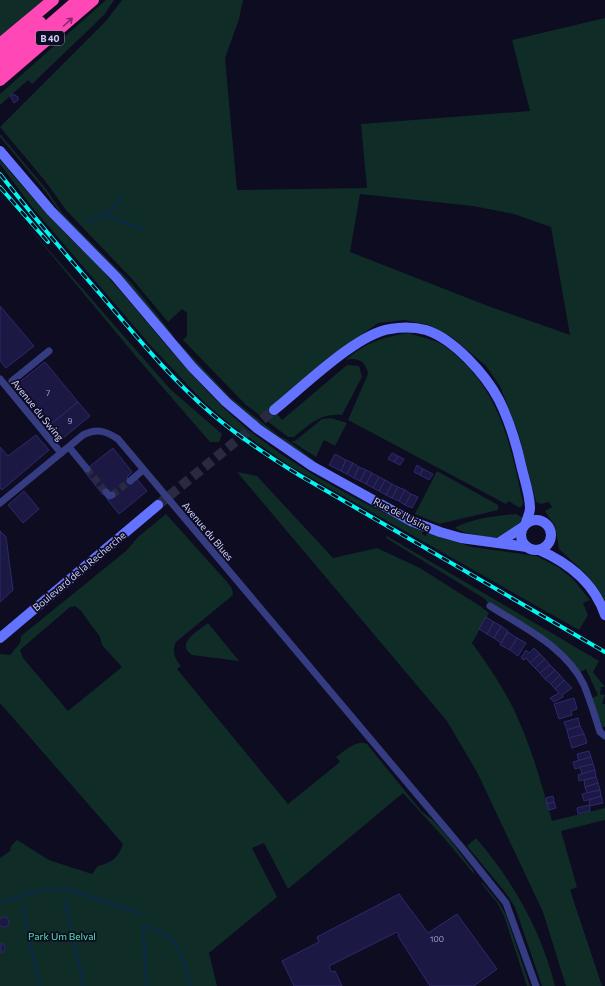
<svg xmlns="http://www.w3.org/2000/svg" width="605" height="986" font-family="Commissioner,sans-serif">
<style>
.green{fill:#0f2c27;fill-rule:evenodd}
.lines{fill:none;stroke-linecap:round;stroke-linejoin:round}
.stream{stroke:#0a2a47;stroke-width:2.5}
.building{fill:#1b1843;stroke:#2e2970}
.street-tunnel{stroke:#2a2942;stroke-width:7;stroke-dasharray:7 3.5;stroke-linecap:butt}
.secondary-tunnel{stroke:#2a2942;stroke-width:10;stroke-dasharray:10 5;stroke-linecap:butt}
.street{stroke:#353c82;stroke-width:7}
.secondary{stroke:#6473ff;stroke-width:10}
.highway{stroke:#ff48b6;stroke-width:12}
.rail-casing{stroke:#00f8f2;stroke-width:4}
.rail{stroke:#0d0c21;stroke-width:2.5;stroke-dasharray:8;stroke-linecap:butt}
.oneway{stroke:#862a6c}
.labels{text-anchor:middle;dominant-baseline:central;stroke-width:3.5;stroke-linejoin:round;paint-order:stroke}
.number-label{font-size:8px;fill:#a0a0d0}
.shield{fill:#0d0c21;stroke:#9393bc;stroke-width:1}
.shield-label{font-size:9px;font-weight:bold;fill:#cdcdff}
.street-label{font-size:10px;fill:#cdcdff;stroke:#0d0c21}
.park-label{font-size:10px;fill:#54e4ae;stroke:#0d0c21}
</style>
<rect width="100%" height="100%" fill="#0d0c21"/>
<g class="green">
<path d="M0,0H45L0,37Z"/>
<path d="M106,0H114L104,15L32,84L28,80L0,105V94Z"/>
<path d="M122,0H243L239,19L225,58L237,190L367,188L361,124L530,111L512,40L605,18V601L600,592L586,574L559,549L555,526L545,511L552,507L549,502L541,504L536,502L518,432L500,386L486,366L453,338L429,325L404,320L378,323L339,351L272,408L282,420L347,365L359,366L362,377L342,415C320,413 310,424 294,437H288L246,405L183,340L187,336V313L182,309L168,322L133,280L66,210L46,182L0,127L106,21ZM360,194L473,206L514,214L551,227L570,335L488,306L350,252Z"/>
<path d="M0,134L46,189L62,213L133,285L173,335L171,337L64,218L45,191L0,137Z"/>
<path d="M0,160C22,186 45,212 69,237C82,250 97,263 109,278C148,322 183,368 225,409C275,458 359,502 423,531L422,534L426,536L427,533L472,547L536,556L558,567L573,579L590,600L583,603L588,615L579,630L292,467L232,426L204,402L151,346L32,207L0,164Z"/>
<path d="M20,217L170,389L222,434L219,442H210L139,360Z"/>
<path d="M408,333C418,336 428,338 437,342C448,347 457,356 466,365C503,403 512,452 523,503L521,507H518L509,501L506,504L348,420L368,374C366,361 357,357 346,360C364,343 384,337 408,333Z"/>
<path d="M179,343L230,397L279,436L287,440L315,461L314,463L274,437L229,399L177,344Z"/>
<path d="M331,418L347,423L335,446L324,440L316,457L291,441H295L322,419Z"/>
<path d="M437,471L498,505V510L439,524L415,514Z"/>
<path d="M237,472L257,476L333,558L377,548L420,568L480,606L489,613L472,643C482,657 492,671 501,686C526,727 539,775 552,821L605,808V820L561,831L577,887L570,890L602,986H566L543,912L478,774L447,721Z"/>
<path d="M166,514L228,583L232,589L233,595L176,642C172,652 174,657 181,666L177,669L288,804L340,762L336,757C345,751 356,739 367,744L422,812C441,824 459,853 474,871V874L444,838L403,793L288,889L264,843L252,848L277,897L209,953L217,986H0V858L10,851L11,846L17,840L49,860L92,874L98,866C113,862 118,858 123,844L0,703V654L10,655L20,643L21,636L126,551L138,537ZM75,606L81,611L100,637L102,645L122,667L68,711L23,658L20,650L70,607Z"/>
<path d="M516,514L523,518C510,537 498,540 476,535C469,533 461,532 455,528C468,519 500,515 516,514Z"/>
<path d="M387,536L599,661L593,672L605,687H601L600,694L605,695L602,704H605V727H602L592,698L598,695L586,669L577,674L570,663L490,606L485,599L386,538Z"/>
<path d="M208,623L239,661L192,655C175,643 198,631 208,623Z"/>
<path d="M476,838C513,881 541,930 555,986H542L515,907L505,892L467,846Z"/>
<path d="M481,883H483L500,904L506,915L530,986H527L504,916L498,904Z"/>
</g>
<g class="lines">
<g class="stream">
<path d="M106,215L144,230"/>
<path d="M86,222C102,216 115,211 123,195"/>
<path d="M64,899L84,986"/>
<path d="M0,902L46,889L69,890L141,914"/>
<path d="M22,907L40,986"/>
<path d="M147,986L143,926C178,933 183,955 190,986"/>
</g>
</g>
<g class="building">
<path d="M13,94L18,97V100L14,103L10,96Z"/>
<path d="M0,306L34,346L6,368L0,361Z"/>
<path d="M45,362L78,402L50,425L17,384Z"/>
<path d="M78,402L90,416L62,439L50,425Z"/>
<path d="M36,435L49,450L2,490L0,488V447L8,456Z"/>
<path d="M113,448L132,472L127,477L130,481L136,478L147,491L119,514L107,499L112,495L108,490L103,495L84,471Z"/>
<path d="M392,453L398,456L394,462L388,459Z"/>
<path d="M335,454L346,460L341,471L329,465Z"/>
<path d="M398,456L404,459L400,465L394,462Z"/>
<path d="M346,460L353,463L347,474L341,471Z"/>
<path d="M353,463L359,467L354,478L347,474Z"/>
<path d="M417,465L423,469L420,475L414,472Z"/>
<path d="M359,467L366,470L360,481L354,478Z"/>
<path d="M423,469L433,474L429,480L420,475Z"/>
<path d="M366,470L372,473L366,484L360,481Z"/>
<path d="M372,473L379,477L373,488L366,484Z"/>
<path d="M379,477L385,480L379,491L373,488Z"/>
<path d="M385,480L392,484L386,495L379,491Z"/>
<path d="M392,484L398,487L392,498L386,495Z"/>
<path d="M398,487L405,490L399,501L392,498Z"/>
<path d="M405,490L411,494L405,505L399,501Z"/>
<path d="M24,491L39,509L23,523L8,505Z"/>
<path d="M411,494L418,497L412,508L405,505Z"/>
<path d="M0,531L6,537L13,590L0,602Z"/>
<path d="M486,617L494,622L487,634L479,629Z"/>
<path d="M494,622L501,626L494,638L487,634Z"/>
<path d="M501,626L508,631L501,643L494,638Z"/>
<path d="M508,632L517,638L510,650L500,645Z"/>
<path d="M517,638L526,643L518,656L510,650Z"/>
<path d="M534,648L540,654L530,663L526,658L524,660L521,658L526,650L529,653Z"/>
<path d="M540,654L545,659L535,668L530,663Z"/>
<path d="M545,659L550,665L540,673L535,668Z"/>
<path d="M550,665L555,670L545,679L540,673Z"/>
<path d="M555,670L560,675L551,684L545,679Z"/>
<path d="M560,675L564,680L555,689L551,684Z"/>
<path d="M564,680L572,688L562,695L563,697L554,702L550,698L559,693L555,689Z"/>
<path d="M574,698L577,709L571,711L572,715L559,719L554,704Z"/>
<path d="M578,718L580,726L567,730L564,722Z"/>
<path d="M580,726L584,734L569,738L567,730Z"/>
<path d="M584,734L587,743L572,748L569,738Z"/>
<path d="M589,751L591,757L579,761L577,754Z"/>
<path d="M591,757L593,764L575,769L573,762Z"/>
<path d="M593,764L595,770L582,774L580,767Z"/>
<path d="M595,770L596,777L579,781L578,775Z"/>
<path d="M596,777L598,783L585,787L584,780Z"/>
<path d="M598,783L600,790L587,793L585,787Z"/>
<path d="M600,790L601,796L584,801L582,794Z"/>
<path d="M553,796L554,802L547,804L546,798Z"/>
<path d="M601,796L603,803L590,806L589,800Z"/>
<path d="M554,802L556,808L549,810L547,804Z"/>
<path d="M589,805L590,811L578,814L577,808Z"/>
<path d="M399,894L428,933L457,914L497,969L474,986H430L398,936L399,935L397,932L329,966L331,972L335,971L342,986H294L282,961L319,942L317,937Z"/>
<circle cx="4" cy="922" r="5"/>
<path d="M1,943L5,946V950L1,953Z"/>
</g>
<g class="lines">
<g class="street-tunnel">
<path d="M87,469L106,492"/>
<path d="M112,495L130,481"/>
</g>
<path class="secondary-tunnel" d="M158,505L274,410"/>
<g class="street">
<path d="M0,379L61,453"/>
<path d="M12,381L49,351"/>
<path d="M69,447L87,469"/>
<path d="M130,481L143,470"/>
<path d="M106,492L109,496L112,495"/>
<path d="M0,503L83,435C97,428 106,431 118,439L463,849L506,903L536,986"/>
<path d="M490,606C524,628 566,647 584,685C590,700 595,716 600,732L605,736"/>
</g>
<g class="secondary">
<path d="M0,151L51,211L116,277L192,367L226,402L258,429L312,466L411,521L440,532L461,538L527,547"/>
<path d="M274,410C302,388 356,334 390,329C401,327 415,327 426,330C454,339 486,375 499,400C510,422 517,446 522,469C525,481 530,496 530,508C530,513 527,518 526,523"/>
<circle cx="536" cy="535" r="15"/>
<path d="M500,542L523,527"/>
<path d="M539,550C569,563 594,582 605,615"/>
<path d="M0,638L158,505"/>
</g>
<g class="highway">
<path d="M0,44L53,0"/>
<path d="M0,55L40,22"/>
<path d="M0,68L78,0"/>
<path d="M0,80L93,0"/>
</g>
<g class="rail-casing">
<g id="rail">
<path d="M0,174C32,215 66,255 101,295C136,336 171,379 212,414C239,437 268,456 299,475L605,652"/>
<path d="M0,187L48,242"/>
</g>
</g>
<use href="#rail" class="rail"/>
</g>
<defs><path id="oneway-shaft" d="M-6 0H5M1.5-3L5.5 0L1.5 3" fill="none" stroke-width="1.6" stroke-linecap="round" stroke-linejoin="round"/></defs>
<use class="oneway" href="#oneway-shaft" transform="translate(68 22) rotate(-42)"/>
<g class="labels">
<g class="number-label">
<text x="48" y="393">7</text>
<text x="70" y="421">9</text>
<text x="437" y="939">100</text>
</g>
<rect class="shield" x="36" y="31" width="28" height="14" rx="3"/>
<g class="shield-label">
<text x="50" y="38">B 40</text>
</g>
<g class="street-label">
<text transform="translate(38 410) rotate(51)">Avenue du Swing</text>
<text transform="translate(402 514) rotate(27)">Rue de l'Usine</text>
<text transform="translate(208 531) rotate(50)">Avenue du Blues</text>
<text transform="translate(79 571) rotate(-40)">Boulevard de la Recherche</text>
</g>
<g class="park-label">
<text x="62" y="936">Park Um Belval</text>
</g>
</g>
</svg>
